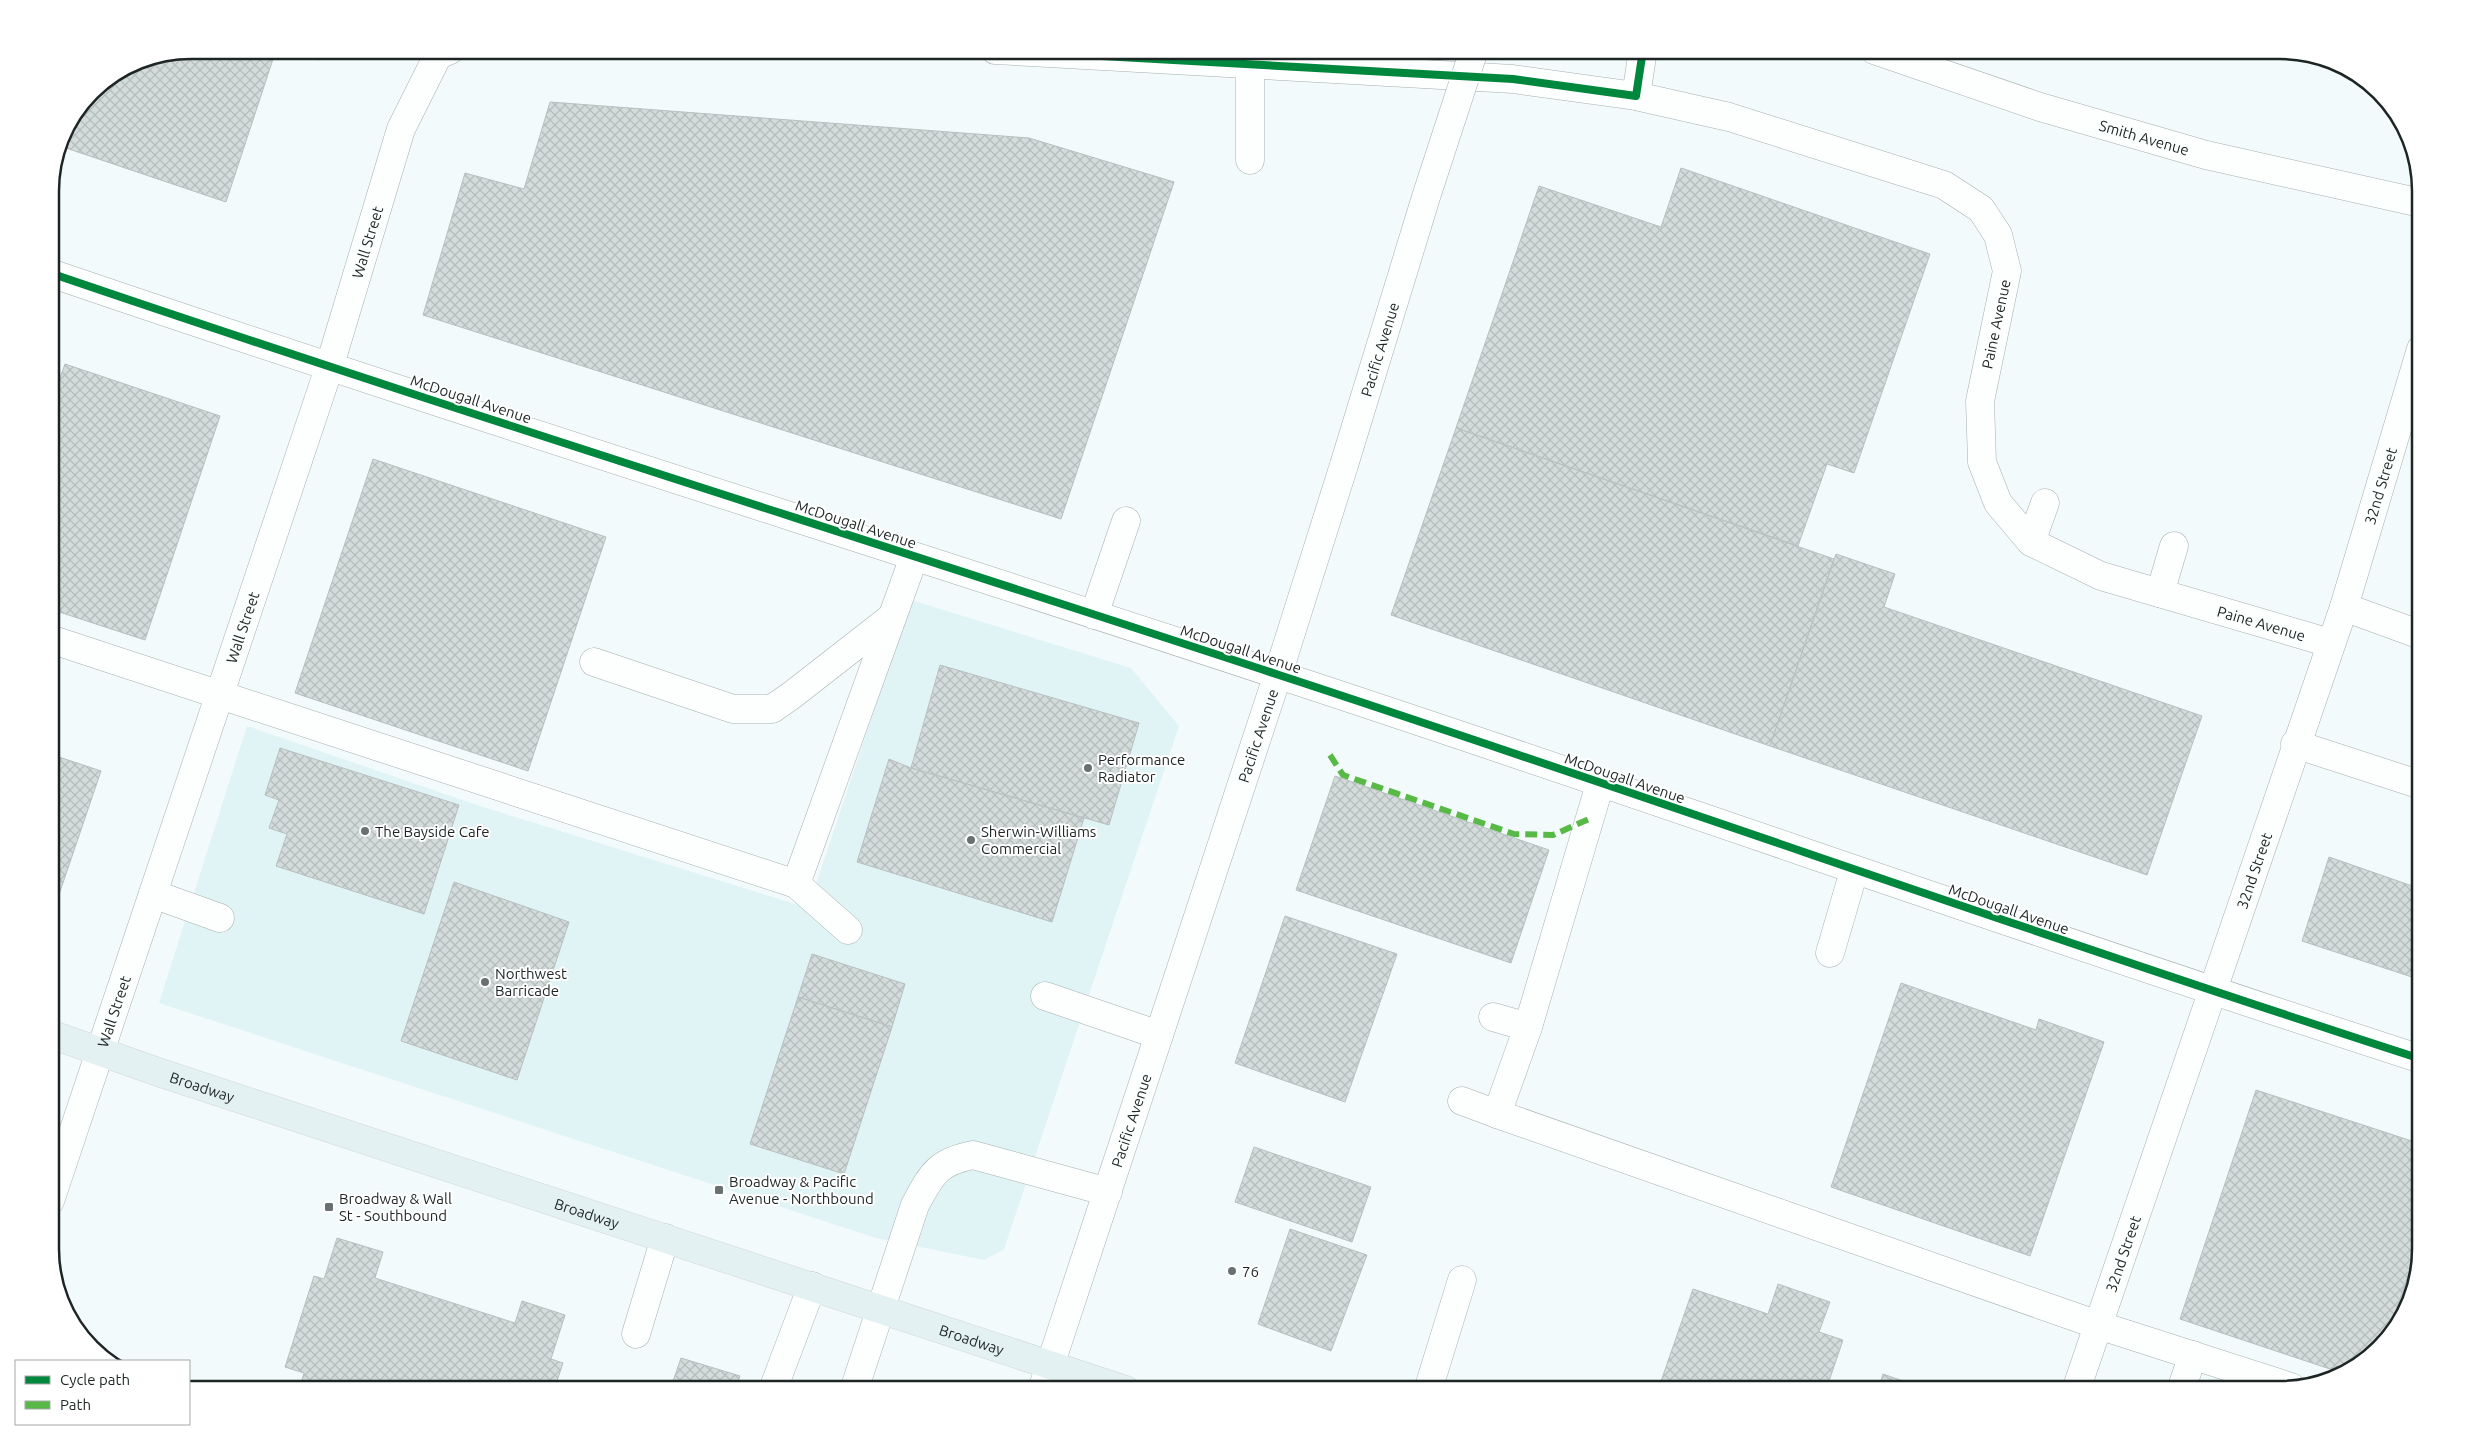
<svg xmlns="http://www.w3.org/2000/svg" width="2471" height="1440" font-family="Ubuntu,sans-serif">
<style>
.built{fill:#e0f4f5}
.building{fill:url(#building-cross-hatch);stroke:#b8bfc0}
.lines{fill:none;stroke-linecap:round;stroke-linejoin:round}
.minor-casing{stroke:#a8afaf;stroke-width:29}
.major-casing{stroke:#d1d6d6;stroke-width:29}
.minor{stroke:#fdfefe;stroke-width:28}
.major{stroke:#e4f1f2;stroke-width:28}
.minor-bridge-casing{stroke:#a8afaf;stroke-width:29;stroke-linecap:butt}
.minor-bridge{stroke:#fdfefe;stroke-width:28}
.quiet{stroke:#58b947;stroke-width:6;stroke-dasharray:12 6;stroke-linecap:butt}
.cycleway-casing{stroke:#fff;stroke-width:11}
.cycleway{stroke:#00873e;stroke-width:8}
.poi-dot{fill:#687070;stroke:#fff;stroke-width:2}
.labels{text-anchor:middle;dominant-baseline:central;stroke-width:4;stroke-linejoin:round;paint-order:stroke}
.street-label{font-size:15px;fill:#1d2525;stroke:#fff}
.poi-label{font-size:15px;fill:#1d2525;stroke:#fff;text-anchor:start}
.rim{fill:none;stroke:#1d2525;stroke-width:2.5}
</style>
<defs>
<pattern id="building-cross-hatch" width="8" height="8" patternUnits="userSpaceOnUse" patternTransform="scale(1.25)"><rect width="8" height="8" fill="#d3dbdb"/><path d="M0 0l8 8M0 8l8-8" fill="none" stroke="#b5bcbc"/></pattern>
</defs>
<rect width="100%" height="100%" fill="#f2fafb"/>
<path class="built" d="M911,600L1131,668L1179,726L1004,1249L984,1260L876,1238L159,1003L247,726L480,806L808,908Z"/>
<g class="building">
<path d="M191,50H276L226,202L60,146L64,129L92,91L137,61Z"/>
<path d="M291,50H323L319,60Z"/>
<path d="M550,102L1029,138L1174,182L1061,519L423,315L465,173L524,189Z"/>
<path d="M1681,168L1930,254L1854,473L1827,464L1798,546L1456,428L1539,186L1661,227Z"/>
<path d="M65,364L220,416L145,640L50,609V406Z"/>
<path d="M1456,428L1834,559L1770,746L1391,615Z"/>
<path d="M373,459L606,537L528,771L295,693Z"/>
<path d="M1836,554L1895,574L1884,607L2202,716L2147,875L1770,746Z"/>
<path d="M940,665L1139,723L1109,825L911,768Z"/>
<path d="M280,748L459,805L424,914L276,866L287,834L269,828L279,800L265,795Z"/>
<path d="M50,754L101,771L50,921Z"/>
<path d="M889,759L911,768L1084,818L1052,922L857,862Z"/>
<path d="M1335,776L1549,850L1511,963L1296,890Z"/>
<path d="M2329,857L2421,889V980L2302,941Z"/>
<path d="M454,882L569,922L517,1080L401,1041Z"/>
<path d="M1285,916L1397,954L1345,1102L1235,1063Z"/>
<path d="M812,954L905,984L892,1027L798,997Z"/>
<path d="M1901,983L2036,1030L2039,1019L2104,1042L2030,1256L1831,1187Z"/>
<path d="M798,997L892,1027L844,1174L750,1144Z"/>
<path d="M2256,1090L2421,1144V1237L2389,1332L2351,1371L2342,1373L2180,1319Z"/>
<path d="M1254,1147L1371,1187L1352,1242L1235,1202Z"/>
<path d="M1290,1229L1367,1255L1331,1351L1258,1324Z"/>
<path d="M2421,1237V1249L2402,1319L2389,1332Z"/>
<path d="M337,1238L383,1252L375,1278L515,1323L522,1301L565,1315L551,1359L563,1363L554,1390H299L304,1373L285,1367L314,1276L324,1279Z"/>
<path d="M1778,1284L1830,1302L1819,1332L1843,1340L1826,1390H1658L1693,1289L1768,1314Z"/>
<path d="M681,1358L740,1376L735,1390H670Z"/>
<path d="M1883,1374L1929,1390H1878Z"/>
</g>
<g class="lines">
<g class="minor-casing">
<g id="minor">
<path id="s1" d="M995,50L1513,79L1636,96L1729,117L1944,185L1981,209L1998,235L2007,271L1980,401L1982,462L1998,503L2031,542L2101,576L2330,643"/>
<path id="s2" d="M1874,50L2040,107L2206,155L2421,203"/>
<path d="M1250,65V160"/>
<path d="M1636,96L1643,50"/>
<path d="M50,273C458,412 870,540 1279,675C1661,800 2039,936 2421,1059"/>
<path d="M2031,542L2045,503"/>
<path d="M2160,593L2174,546"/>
<path d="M2344,607L2421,635"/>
<path d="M1094,615L1126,521"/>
<path d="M50,639L796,884L848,930"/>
<path d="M594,662L733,709H772L792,695L892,617"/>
<path d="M2295,744L2421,785"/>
<path d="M1600,784L1528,1027L1497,1114L2098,1325L2291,1387"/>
<path d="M796,884L914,557"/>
<path d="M153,894L220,918"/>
<path d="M1830,953L1854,871"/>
<path d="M1045,996L1159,1035"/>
<path d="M1493,1017L1528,1027"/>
<path d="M1462,1101L1497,1114"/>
<path id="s3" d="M50,1201L329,368L401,129L438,55L450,50"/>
<path d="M636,1334L665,1238"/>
<path d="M775,1384L812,1286"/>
<path d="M854,1390L915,1205C932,1174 937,1162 973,1155L1108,1192"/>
<path id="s4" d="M1042,1390L1278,674L1344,465"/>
<path d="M1428,1390L1462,1280"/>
<path id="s5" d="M2076,1390L2344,607L2421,349"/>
<path d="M2181,1390L2193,1355"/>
</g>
</g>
<g class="major-casing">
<g id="major">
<path id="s6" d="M50,1034L161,1073L1126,1390"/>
</g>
</g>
<use href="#minor" class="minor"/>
<use href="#major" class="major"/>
<g class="minor-bridge-casing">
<g id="minor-bridge">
<path id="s7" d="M1344,465L1426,197L1474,50"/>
</g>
</g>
<use href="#minor-bridge" class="minor-bridge"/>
<path class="quiet" d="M1330,755L1343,775L1514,834L1553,835L1589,819"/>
<g class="cycleway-casing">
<g id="cycleway">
<path d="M995,50L1513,79L1636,96L1643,50"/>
<path d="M50,273C458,412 870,540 1279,675C1661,800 2039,936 2421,1059"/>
</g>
</g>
<use href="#cycleway" class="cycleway"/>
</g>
<g class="poi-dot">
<circle cx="1088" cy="768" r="5"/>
<circle cx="365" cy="831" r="5"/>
<circle cx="971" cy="840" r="5"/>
<circle cx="485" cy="982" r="5"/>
<rect x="714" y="1185" width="10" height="10" rx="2.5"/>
<rect x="324" y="1202" width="10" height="10" rx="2.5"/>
<circle cx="1232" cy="1271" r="5"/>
</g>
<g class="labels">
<g class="street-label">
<text stroke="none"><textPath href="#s2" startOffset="284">Smith Avenue</textPath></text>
<text stroke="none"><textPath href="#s3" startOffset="1010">Wall Street</textPath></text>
<text transform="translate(1996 324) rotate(-78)">Paine Avenue</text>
<text stroke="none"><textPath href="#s7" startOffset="121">Pacific Avenue</textPath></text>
<text transform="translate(471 399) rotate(18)">McDougall Avenue</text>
<text stroke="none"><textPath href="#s5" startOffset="954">32nd Street</textPath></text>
<text transform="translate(856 524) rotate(18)">McDougall Avenue</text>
<text stroke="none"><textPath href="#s1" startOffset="1610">Paine Avenue</textPath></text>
<text stroke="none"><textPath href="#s3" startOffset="605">Wall Street</textPath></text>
<text transform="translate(1241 649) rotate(18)">McDougall Avenue</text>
<text stroke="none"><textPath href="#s4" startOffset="689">Pacific Avenue</textPath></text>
<text transform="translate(1625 778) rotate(19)">McDougall Avenue</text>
<text stroke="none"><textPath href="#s5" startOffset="549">32nd Street</textPath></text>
<text transform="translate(2009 909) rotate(19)">McDougall Avenue</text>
<text stroke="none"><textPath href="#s3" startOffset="200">Wall Street</textPath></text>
<text stroke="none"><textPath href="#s6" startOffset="161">Broadway</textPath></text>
<text stroke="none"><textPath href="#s4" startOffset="284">Pacific Avenue</textPath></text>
<text stroke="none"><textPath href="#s6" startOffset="566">Broadway</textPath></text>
<text stroke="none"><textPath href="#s5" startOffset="144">32nd Street</textPath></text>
<text stroke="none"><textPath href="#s6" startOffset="971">Broadway</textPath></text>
</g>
<g class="poi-label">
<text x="1098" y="759">Performance<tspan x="1098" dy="17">Radiator</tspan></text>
<text x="375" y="831">The Bayside Cafe</text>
<text x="981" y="831">Sherwin-Williams<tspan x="981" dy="17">Commercial</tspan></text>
<text x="495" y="973">Northwest<tspan x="495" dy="17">Barricade</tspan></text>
<text x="729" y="1181">Broadway &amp; Pacific<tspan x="729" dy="17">Avenue - Northbound</tspan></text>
<text x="339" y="1198">Broadway &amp; Wall<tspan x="339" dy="17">St - Southbound</tspan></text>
<text x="1242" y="1271">76</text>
</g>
</g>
<path d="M0 0H2471V1440H0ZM191 59H2280A132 132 0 0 1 2412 191V1249A132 132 0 0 1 2280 1381H191A132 132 0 0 1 59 1249V191A132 132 0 0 1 191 59Z" fill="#fff" fill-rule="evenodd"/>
<path class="rim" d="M191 59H2280A132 132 0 0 1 2412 191V1249A132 132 0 0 1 2280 1381H191A132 132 0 0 1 59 1249V191A132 132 0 0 1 191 59Z"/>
<rect x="15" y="1360" width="175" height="65" fill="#ffffff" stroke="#a5a8a8"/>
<rect x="25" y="1376" width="25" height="8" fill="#00873e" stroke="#a5a8a8"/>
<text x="60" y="1385" font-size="15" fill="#1d2525">Cycle path</text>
<rect x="25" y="1401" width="25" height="8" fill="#58b947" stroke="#a5a8a8"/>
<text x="60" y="1410" font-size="15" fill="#1d2525">Path</text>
</svg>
